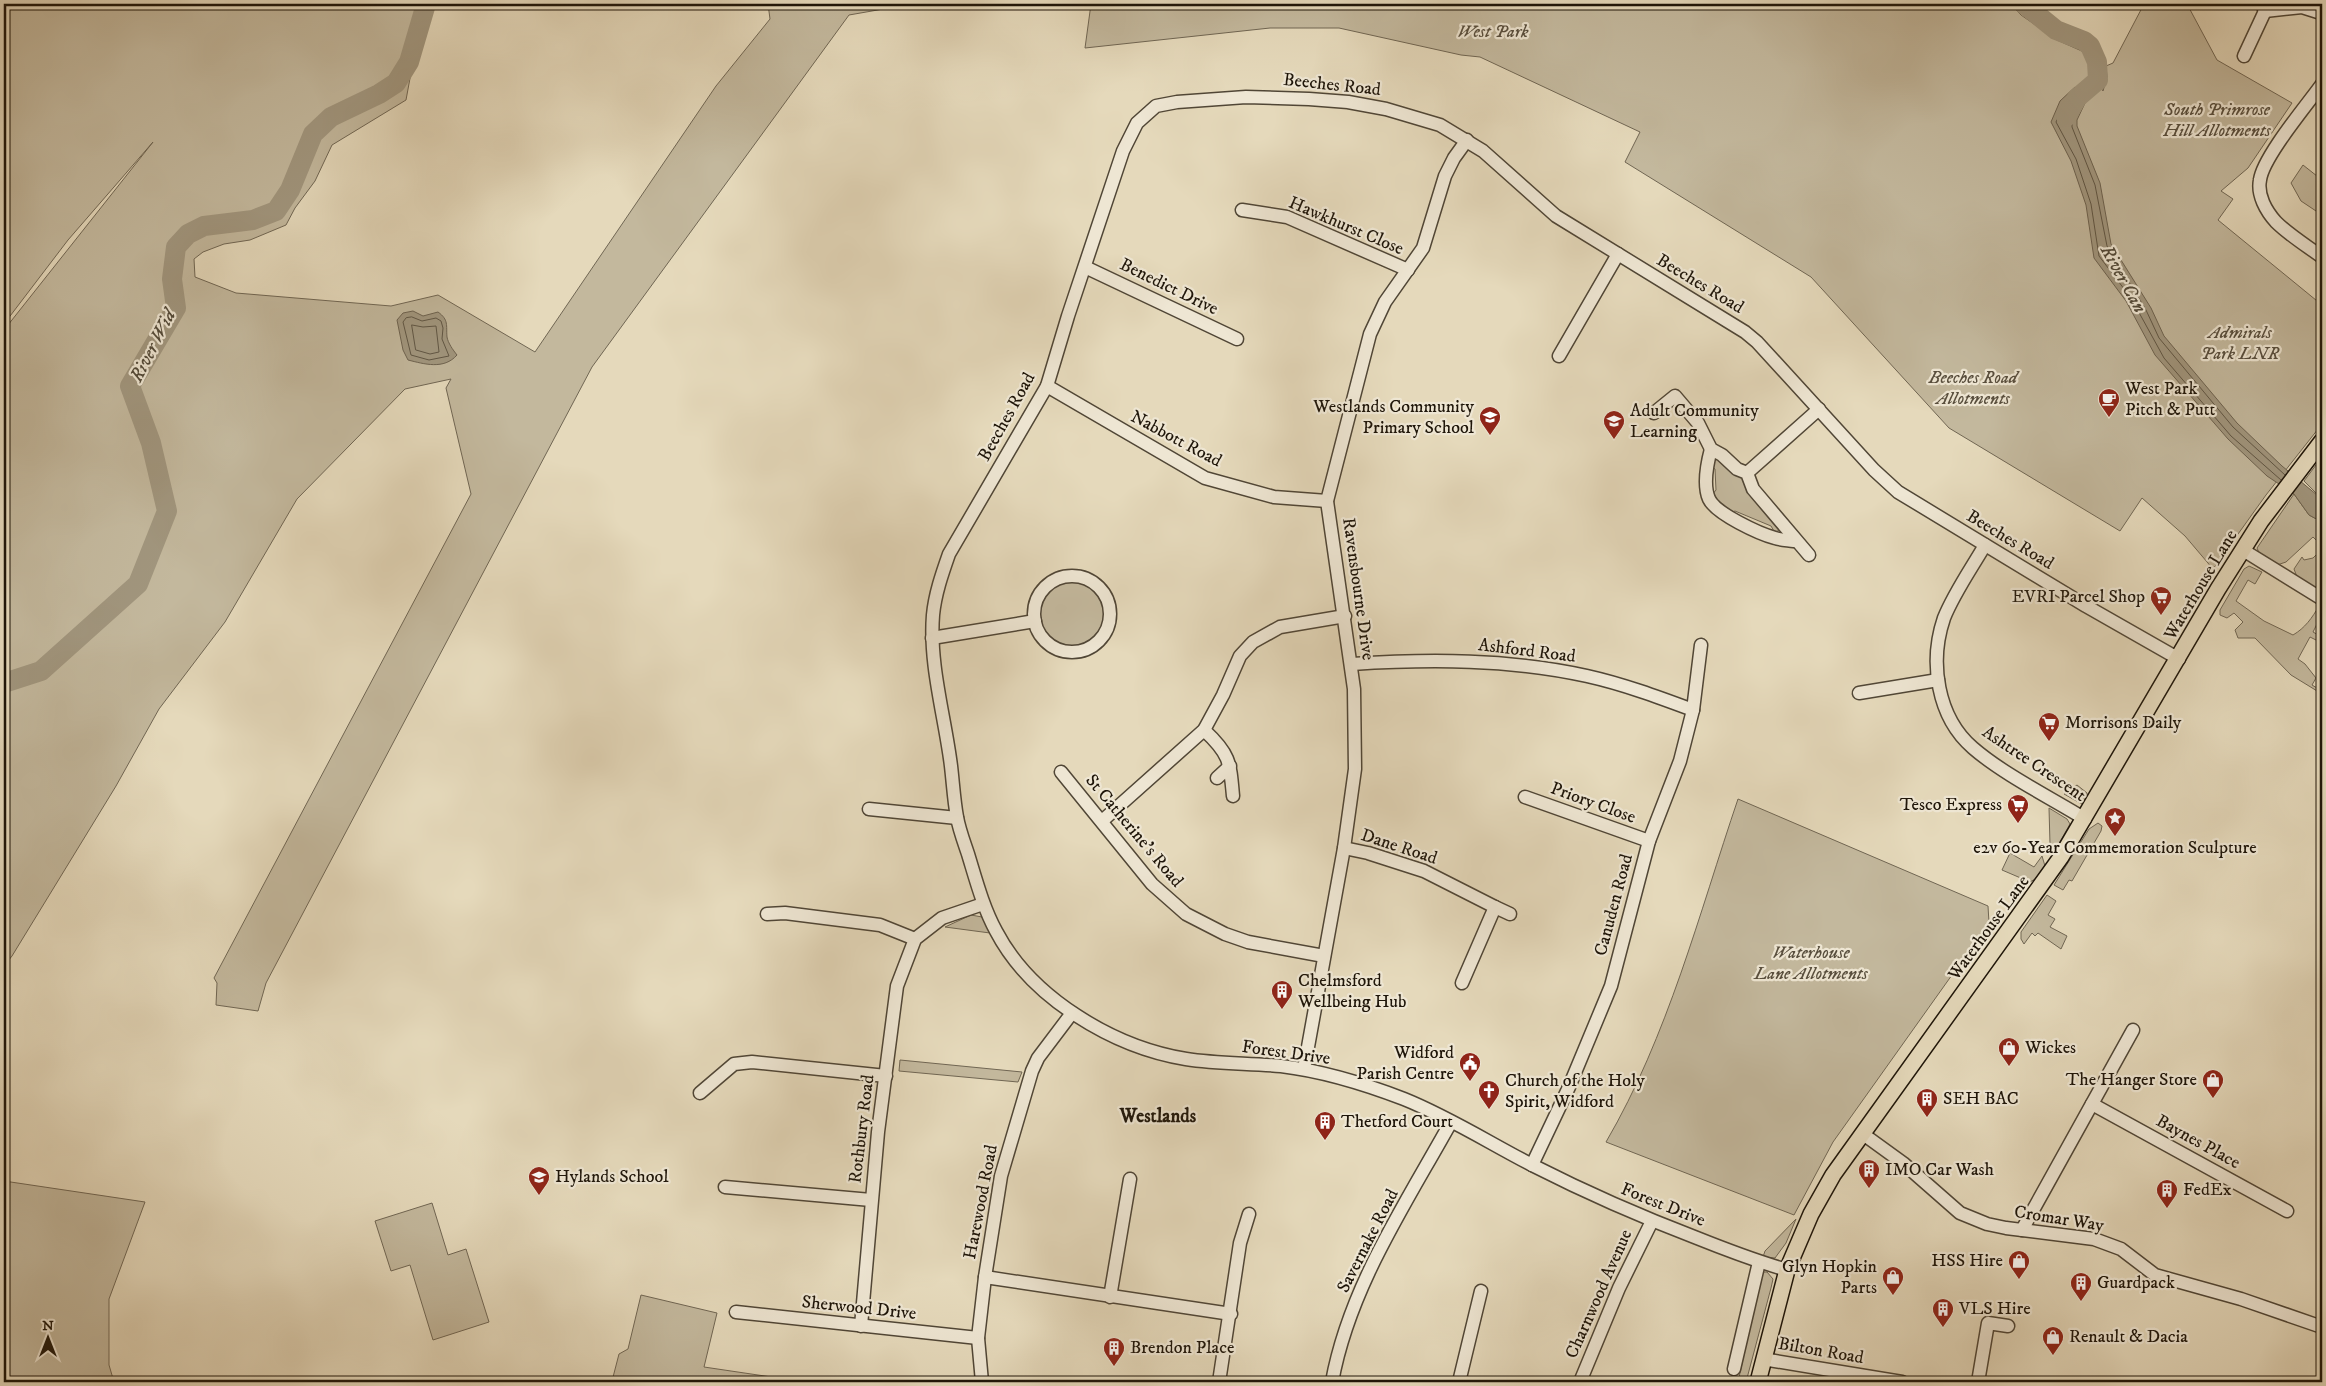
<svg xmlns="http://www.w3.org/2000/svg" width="2326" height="1386" font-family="'IM FELL DW Pica',serif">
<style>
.green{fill:#c3b89d;stroke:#706653}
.water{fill:#a1967e;stroke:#6d624f}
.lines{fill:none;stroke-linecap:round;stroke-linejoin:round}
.shore{stroke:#605644;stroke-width:1}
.river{stroke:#a1967e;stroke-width:20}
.minor-casing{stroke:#504636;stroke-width:15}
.major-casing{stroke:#1e1509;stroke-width:18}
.minor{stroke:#eee6d3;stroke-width:12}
.major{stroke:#e5d9bb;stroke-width:15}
.labels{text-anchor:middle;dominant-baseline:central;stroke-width:4.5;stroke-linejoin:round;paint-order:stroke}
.park-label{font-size:18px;font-style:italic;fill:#584e3d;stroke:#eee6d3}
.street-label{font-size:18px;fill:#1e1509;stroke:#eee6d3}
.poi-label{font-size:18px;fill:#1e1509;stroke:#eee6d3;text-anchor:start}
.water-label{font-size:19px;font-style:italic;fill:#524938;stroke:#eee6d3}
.neighbourhood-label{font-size:19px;font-weight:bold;fill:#1e1509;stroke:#eee6d3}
</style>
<rect width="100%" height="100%" fill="#e5d9bb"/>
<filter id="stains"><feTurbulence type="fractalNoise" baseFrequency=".004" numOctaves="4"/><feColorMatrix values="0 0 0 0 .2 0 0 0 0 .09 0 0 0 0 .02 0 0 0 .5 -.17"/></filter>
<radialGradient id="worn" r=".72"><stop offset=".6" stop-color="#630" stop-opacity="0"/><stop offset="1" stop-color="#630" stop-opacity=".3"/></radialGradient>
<g class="green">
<path d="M4,4H430L413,62L406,100L332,145L315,181L295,208L286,225L250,240L224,244L203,252L194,259L195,277L236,293L391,306L438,295L535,352L716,86L770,19L768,4H912L849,15L592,367L266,983L258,1011L216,1005L217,983L214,978L471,494L446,388L451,379L405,389L297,499L225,622L159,709L116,786L12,956L4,966V330L153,142L68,240L4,324Z"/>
<path d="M1091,4H2011L2021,15L2057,40L2084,52L2091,71L2103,91L2107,77L2106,66L2113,63L2144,4H2187L2217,60L2292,103L2248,168L2221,191L2233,199L2218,220L2322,305V424L2266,495L2213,569L2185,536L2142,498L2120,531L1949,428L1811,277L1625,162L1640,132L1480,57L1461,55L1339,28H1270L1085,48Z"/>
<path d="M2303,165L2322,180V215L2301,201L2291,183Z"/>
<path d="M2322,457V495H2318L2304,481Z"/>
<path d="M1720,459L1740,475L1780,529L1775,533L1771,526L1735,511L1730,513L1712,495L1716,490L1715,469L1712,467L1714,460Z"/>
<path d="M2294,494L2309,515L2322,522V546L2313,537L2286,562L2277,565L2260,555L2257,548Z"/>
<path d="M2322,549V594L2297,577L2294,569L2302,557L2304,560L2313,558Z"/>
<path d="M2249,566L2262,572L2255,584L2248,580L2236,601L2264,621L2293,635C2305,628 2312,618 2319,606L2322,608V614L2313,632L2320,636L2318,641L2310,637L2298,659L2305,664L2316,678L2312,685L2322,691V694L2291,675L2255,638H2238L2235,630L2243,622L2234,613L2227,618L2220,615V610L2244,569Z"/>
<circle cx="1072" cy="614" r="33"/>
<path d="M2077,785L2087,793V798L2082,804L2064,794Z"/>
<path d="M1738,799L1988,906L1989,923L1833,1142L1794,1215L1606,1142C1668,1036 1699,914 1738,799Z"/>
<path d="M2049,808L2067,819L2070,824L2057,847L2050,844Z"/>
<path d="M2098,823L2102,826L2101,831L2072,881L2069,880L2063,890L2054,885L2089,829Z"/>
<path d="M2010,853L2034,867L2042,856L2045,866L2035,879L2030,882L2002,870Z"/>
<path d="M2047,895L2056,901L2048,915L2055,919L2050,927L2067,936L2061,949L2038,933L2035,936L2032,933L2024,944L2021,939V932Z"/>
<path d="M971,915L982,917L990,933L945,927Z"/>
<path d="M900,1060L1022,1072L1018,1082L899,1071Z"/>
<path d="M4,1181L145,1202L109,1299V1365L114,1382H4Z"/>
<path d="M432,1203L448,1255L466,1249L489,1322L433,1340L410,1265L391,1271L375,1221Z"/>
<path d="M1796,1219L1786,1243L1775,1258L1763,1257L1765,1251Z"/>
<path d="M1764,1272H1767L1773,1279L1771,1288L1746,1382H1738L1761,1275Z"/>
<path d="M641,1295L717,1313L704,1367L805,1382H580L591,1378L612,1381L619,1354L628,1349Z"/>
</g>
<g class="water">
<path d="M2075,87L2085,103L2077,120V126L2100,183L2111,244L2151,308L2164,336L2237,423L2282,466L2317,495H2322V522L2309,515L2294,494L2267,476L2228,439L2155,355L2126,301L2094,258L2086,205L2071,161L2051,122L2060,101Z"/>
<path d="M413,311L423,316L438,312C449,320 446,325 447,337C448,343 453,350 457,355C444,370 424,364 408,360L403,350L397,320L403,313Z"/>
</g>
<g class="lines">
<g class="shore">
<path d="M412,317L422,321L436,318L441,321L443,328L442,339L449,356L429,360L411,355L403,322L406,318Z"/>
<path d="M412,325L423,327L436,326L439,352L430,354L416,350Z"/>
<path d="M2281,480L2231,436L2164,358L2131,298L2099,256L2091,204L2076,159L2056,122L2064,103L2072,96H2075L2080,104L2072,119V127L2095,185L2107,246L2146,310L2159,338L2233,427L2285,475"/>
</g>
<g class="river">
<path d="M2024,4L2056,30L2084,41L2090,46L2097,62L2098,80L2077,98L2066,117"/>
<path d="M4,683L41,671L138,584L167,511L151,443L130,386L176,308L172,279L176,247L188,234L204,226L253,220L276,211L290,190L313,134L331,117L379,94L396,83L409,62L426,4"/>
</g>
<g class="minor-casing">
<g id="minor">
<path d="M2262,4L2265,11L2302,7L2321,13"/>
<path d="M2244,56L2265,11"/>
<path d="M2322,84C2307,105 2263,157 2260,180C2257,195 2266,211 2276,222C2289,235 2307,246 2322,257"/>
<path d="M1242,210L1287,217L1408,270"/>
<path d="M1085,267L1237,339"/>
<path d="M1559,356L1618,254"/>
<path d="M1047,386L1205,478L1274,497L1327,501"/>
<path d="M1654,413L1675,396L1698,423L1711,449L1722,455L1737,469L1747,473L1753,489L1809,555"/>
<path d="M1711,449C1707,464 1703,485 1709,499C1716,514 1760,534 1775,538C1781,540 1788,540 1794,541"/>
<path d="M1747,473L1819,409"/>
<path d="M1985,545C1971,569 1954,593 1944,618C1929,662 1937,717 1973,748C2003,774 2051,798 2085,819"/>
<path d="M2243,550L2322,599"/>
<circle cx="1072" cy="614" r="38"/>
<path d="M932,638L1035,621"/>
<path d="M1352,664C1430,659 1510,659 1587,676C1623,684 1658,697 1693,710"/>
<path d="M1859,693L1938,680"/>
<path d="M1204,730C1230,754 1230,762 1233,796"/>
<path d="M1061,772L1152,884L1186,914L1225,934L1248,942L1324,956"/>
<path d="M1217,778L1230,766"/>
<path d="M1525,797L1649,841"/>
<path d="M869,809L957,818"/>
<path d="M1102,821L1204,730L1223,695L1240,656L1253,642L1280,627L1345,616"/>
<path d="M1344,848L1368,853L1424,871L1495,907L1462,983"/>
<path d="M1495,907L1510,914"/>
<path d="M767,914L785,913L880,925L915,939"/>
<path d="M1304,1069L1344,848L1355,769L1354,689L1327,501L1370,334L1385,302L1423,248L1445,176L1454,158L1467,140"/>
<path d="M700,1093L734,1064L752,1062L886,1076"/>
<path d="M2092,1104L2287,1211"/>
<path d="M1863,1134L1903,1163L1960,1213L1987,1224L2006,1228L2094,1239L2121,1249L2155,1275L2241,1299L2322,1327"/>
<path d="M1532,1165L1569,1087L1611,986L1649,841L1680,761L1693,710L1701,645"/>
<path d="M725,1187L871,1200"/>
<path d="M2022,1230L2133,1030"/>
<path d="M1787,1270C1756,1261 1727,1250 1697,1238C1642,1217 1587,1193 1534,1166C1491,1144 1449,1117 1404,1099C1365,1084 1323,1071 1281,1066C1249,1063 1217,1064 1186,1059C1113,1047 1031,998 996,931C983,907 976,880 968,854C964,842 959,829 957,817C954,801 953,783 951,766C945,717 929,665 933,615C935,594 942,574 949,554L1047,386L1068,316L1123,151L1137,123L1156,106L1177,102L1246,97L1309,99L1348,102L1386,109L1440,125L1483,151L1556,216L1745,332L1757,342L1874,470L1898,492L2086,606L2179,659"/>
<path d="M985,1277L1231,1314"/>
<path d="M1110,1297L1130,1179"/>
<path d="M736,1312L978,1338"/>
<path d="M861,1326L878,1132L897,986L915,939L942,918L983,904"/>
<path d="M1763,1359L1902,1382"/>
<path d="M1734,1369L1759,1262"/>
<path d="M982,1382L978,1338L985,1277L1001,1176L1032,1071L1038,1058L1072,1013"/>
<path d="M1219,1382L1240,1243L1249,1214"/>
<path d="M1332,1382C1349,1288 1405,1205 1451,1122"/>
<path d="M1459,1382L1481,1291"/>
<path d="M1580,1382L1619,1288L1652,1221"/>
<path d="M1978,1382L1988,1323L2008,1326"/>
</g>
</g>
<g class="major-casing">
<path id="major" d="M1758,1382L1787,1270L1811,1214L1833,1175L2061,857L2218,589L2261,521L2322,441"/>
</g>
<use href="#minor" class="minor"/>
<use href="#major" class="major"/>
</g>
<defs>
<g id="cafe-pin" transform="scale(1.125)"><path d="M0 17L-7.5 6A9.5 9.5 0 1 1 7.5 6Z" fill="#8f2418" stroke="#eee6d3"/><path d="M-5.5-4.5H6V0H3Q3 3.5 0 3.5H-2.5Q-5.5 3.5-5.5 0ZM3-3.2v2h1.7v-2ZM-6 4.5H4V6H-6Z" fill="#fff"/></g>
<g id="school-pin" transform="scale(1.125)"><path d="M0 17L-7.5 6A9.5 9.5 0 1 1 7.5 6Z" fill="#8f2418" stroke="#eee6d3"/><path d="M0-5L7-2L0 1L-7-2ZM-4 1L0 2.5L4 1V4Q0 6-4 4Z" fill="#fff"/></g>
<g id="university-pin" transform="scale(1.125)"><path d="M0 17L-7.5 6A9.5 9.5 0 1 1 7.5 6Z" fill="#8f2418" stroke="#eee6d3"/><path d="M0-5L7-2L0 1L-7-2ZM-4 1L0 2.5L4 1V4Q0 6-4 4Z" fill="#fff"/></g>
<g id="supermarket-pin" transform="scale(1.125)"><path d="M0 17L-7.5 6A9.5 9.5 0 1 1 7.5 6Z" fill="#8f2418" stroke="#eee6d3"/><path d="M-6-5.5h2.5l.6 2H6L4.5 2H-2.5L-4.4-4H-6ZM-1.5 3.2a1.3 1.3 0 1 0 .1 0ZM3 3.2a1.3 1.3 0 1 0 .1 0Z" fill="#fff"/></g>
<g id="sight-pin" transform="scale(1.125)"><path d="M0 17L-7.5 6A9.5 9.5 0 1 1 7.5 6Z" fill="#8f2418" stroke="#eee6d3"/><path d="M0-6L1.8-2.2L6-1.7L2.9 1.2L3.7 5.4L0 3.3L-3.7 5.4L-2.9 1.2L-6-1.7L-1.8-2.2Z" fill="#fff"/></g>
<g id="building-pin" transform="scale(1.125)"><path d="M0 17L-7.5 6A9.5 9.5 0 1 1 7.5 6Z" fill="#8f2418" stroke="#eee6d3"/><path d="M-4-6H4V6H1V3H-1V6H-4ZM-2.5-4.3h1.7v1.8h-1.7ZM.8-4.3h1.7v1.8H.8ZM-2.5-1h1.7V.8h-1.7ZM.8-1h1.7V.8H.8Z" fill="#fff"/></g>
<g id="shop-pin" transform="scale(1.125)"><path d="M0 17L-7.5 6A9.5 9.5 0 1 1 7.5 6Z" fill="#8f2418" stroke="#eee6d3"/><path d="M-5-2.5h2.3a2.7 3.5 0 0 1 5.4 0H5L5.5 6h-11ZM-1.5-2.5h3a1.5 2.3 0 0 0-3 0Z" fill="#fff"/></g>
<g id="civic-pin" transform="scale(1.125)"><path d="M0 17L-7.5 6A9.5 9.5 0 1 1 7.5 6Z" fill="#8f2418" stroke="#eee6d3"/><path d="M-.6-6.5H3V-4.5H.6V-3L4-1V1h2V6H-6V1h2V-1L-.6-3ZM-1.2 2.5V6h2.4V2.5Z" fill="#fff"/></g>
<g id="church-pin" transform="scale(1.125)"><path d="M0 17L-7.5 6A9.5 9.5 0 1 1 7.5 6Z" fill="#8f2418" stroke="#eee6d3"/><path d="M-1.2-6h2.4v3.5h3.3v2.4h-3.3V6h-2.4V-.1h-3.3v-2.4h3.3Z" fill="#fff"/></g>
</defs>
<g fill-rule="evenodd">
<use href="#cafe-pin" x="2109" y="399"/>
<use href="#school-pin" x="1490" y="417"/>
<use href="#university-pin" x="1614" y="421"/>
<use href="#supermarket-pin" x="2161" y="597"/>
<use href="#supermarket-pin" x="2049" y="723"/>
<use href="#supermarket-pin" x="2018" y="805"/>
<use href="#sight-pin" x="2115" y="818"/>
<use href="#building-pin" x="1282" y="991"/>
<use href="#shop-pin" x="2009" y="1048"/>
<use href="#civic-pin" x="1470" y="1063"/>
<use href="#shop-pin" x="2213" y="1080"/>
<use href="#church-pin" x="1489" y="1091"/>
<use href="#building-pin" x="1927" y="1099"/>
<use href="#building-pin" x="1325" y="1122"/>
<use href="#building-pin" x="1869" y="1170"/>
<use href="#school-pin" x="539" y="1177"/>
<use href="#building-pin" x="2167" y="1190"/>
<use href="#shop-pin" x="2019" y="1261"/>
<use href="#shop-pin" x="1893" y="1277"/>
<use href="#building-pin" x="2081" y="1283"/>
<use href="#building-pin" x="1943" y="1309"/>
<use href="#shop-pin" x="2053" y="1337"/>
<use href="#building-pin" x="1114" y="1348"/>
</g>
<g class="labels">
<g class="park-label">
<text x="1493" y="32">West Park</text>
<text x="2217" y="110">South Primrose<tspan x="2217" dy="21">Hill Allotments</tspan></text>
<text x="2240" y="333">Admirals<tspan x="2240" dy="21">Park LNR</tspan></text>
<text x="1973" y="378">Beeches Road<tspan x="1973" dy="21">Allotments</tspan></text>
<text x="1811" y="953">Waterhouse<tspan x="1811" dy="21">Lane Allotments</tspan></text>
</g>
<g class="street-label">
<text transform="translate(1332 85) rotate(6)">Beeches Road</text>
<text transform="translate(1346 226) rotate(23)">Hawkhurst Close</text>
<text transform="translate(1700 284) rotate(31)">Beeches Road</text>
<text transform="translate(1169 287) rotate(26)">Benedict Drive</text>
<text transform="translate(1007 417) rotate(-61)">Beeches Road</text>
<text transform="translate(1176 439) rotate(28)">Nabbott Road</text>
<text transform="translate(2010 540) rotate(31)">Beeches Road</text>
<text transform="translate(2201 585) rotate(-59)">Waterhouse Lane</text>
<text transform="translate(1358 589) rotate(82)">Ravensbourne Drive</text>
<text transform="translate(1527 651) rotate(7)">Ashford Road</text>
<text transform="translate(2034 764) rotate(34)">Ashtree Crescent</text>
<text transform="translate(1593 803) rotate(20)">Priory Close</text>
<text transform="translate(1134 831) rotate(50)">St Catherine's Road</text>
<text transform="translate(1399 847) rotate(18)">Dane Road</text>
<text transform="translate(1614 905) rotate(-75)">Canuden Road</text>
<text transform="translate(1989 928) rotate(-54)">Waterhouse Lane</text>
<text transform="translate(1286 1053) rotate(8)">Forest Drive</text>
<text transform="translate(862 1129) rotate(-83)">Rothbury Road</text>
<text transform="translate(2198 1142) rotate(29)">Baynes Place</text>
<text transform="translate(981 1202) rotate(-79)">Harewood Road</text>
<text transform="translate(1663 1205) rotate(22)">Forest Drive</text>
<text transform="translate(2059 1219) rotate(9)">Cromar Way</text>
<text transform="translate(1368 1241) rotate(-63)">Savernake Road</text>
<text transform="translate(1599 1294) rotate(-66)">Charnwood Avenue</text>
<text transform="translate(859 1308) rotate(6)">Sherwood Drive</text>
<text transform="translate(1821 1351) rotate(10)">Bilton Road</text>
</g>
<g class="poi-label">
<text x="2125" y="389">West Park<tspan x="2125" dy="21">Pitch &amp; Putt</tspan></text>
<text x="1474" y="407" text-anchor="end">Westlands Community<tspan x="1474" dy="21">Primary School</tspan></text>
<text x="1630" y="411">Adult Community<tspan x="1630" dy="21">Learning</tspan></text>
<text x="2145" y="597" text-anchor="end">EVRI Parcel Shop</text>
<text x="2065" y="723">Morrisons Daily</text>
<text x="2002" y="805" text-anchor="end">Tesco Express</text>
<text x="2115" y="848" text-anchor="middle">e2v 60-Year Commemoration Sculpture</text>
<text x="1298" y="981">Chelmsford<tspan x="1298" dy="21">Wellbeing Hub</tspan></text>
<text x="2025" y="1048">Wickes</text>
<text x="1454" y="1053" text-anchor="end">Widford<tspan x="1454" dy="21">Parish Centre</tspan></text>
<text x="2197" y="1080" text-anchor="end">The Hanger Store</text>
<text x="1505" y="1081">Church of the Holy<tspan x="1505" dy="21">Spirit, Widford</tspan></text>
<text x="1943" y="1099">SEH BAC</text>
<text x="1341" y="1122">Thetford Court</text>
<text x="1885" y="1170">IMO Car Wash</text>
<text x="555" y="1177">Hylands School</text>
<text x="2183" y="1190">FedEx</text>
<text x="2003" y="1261" text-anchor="end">HSS Hire</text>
<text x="1877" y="1267" text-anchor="end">Glyn Hopkin<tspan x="1877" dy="21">Parts</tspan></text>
<text x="2097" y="1283">Guardpack</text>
<text x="1959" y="1309">VLS Hire</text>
<text x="2069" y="1337">Renault &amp; Dacia</text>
<text x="1130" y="1348">Brendon Place</text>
</g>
<g class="water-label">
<text transform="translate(2123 279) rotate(61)">River Can</text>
<text transform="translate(153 346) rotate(-63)">River Wid</text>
</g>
<g class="neighbourhood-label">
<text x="1158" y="1116">Westlands</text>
</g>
</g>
<rect width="2326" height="1386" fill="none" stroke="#e5d9bb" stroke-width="20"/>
<rect x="5" y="5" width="2316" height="1376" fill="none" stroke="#1e1509" stroke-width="2.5"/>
<rect x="10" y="10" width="2306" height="1366" fill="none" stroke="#1e1509"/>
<g transform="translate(48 1338)" stroke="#eee6d3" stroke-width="4" paint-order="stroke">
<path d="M0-4L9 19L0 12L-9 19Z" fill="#1e1509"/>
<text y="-8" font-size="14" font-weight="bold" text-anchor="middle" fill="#1e1509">N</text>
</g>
<rect width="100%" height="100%" filter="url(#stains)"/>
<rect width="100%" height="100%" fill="url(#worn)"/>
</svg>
